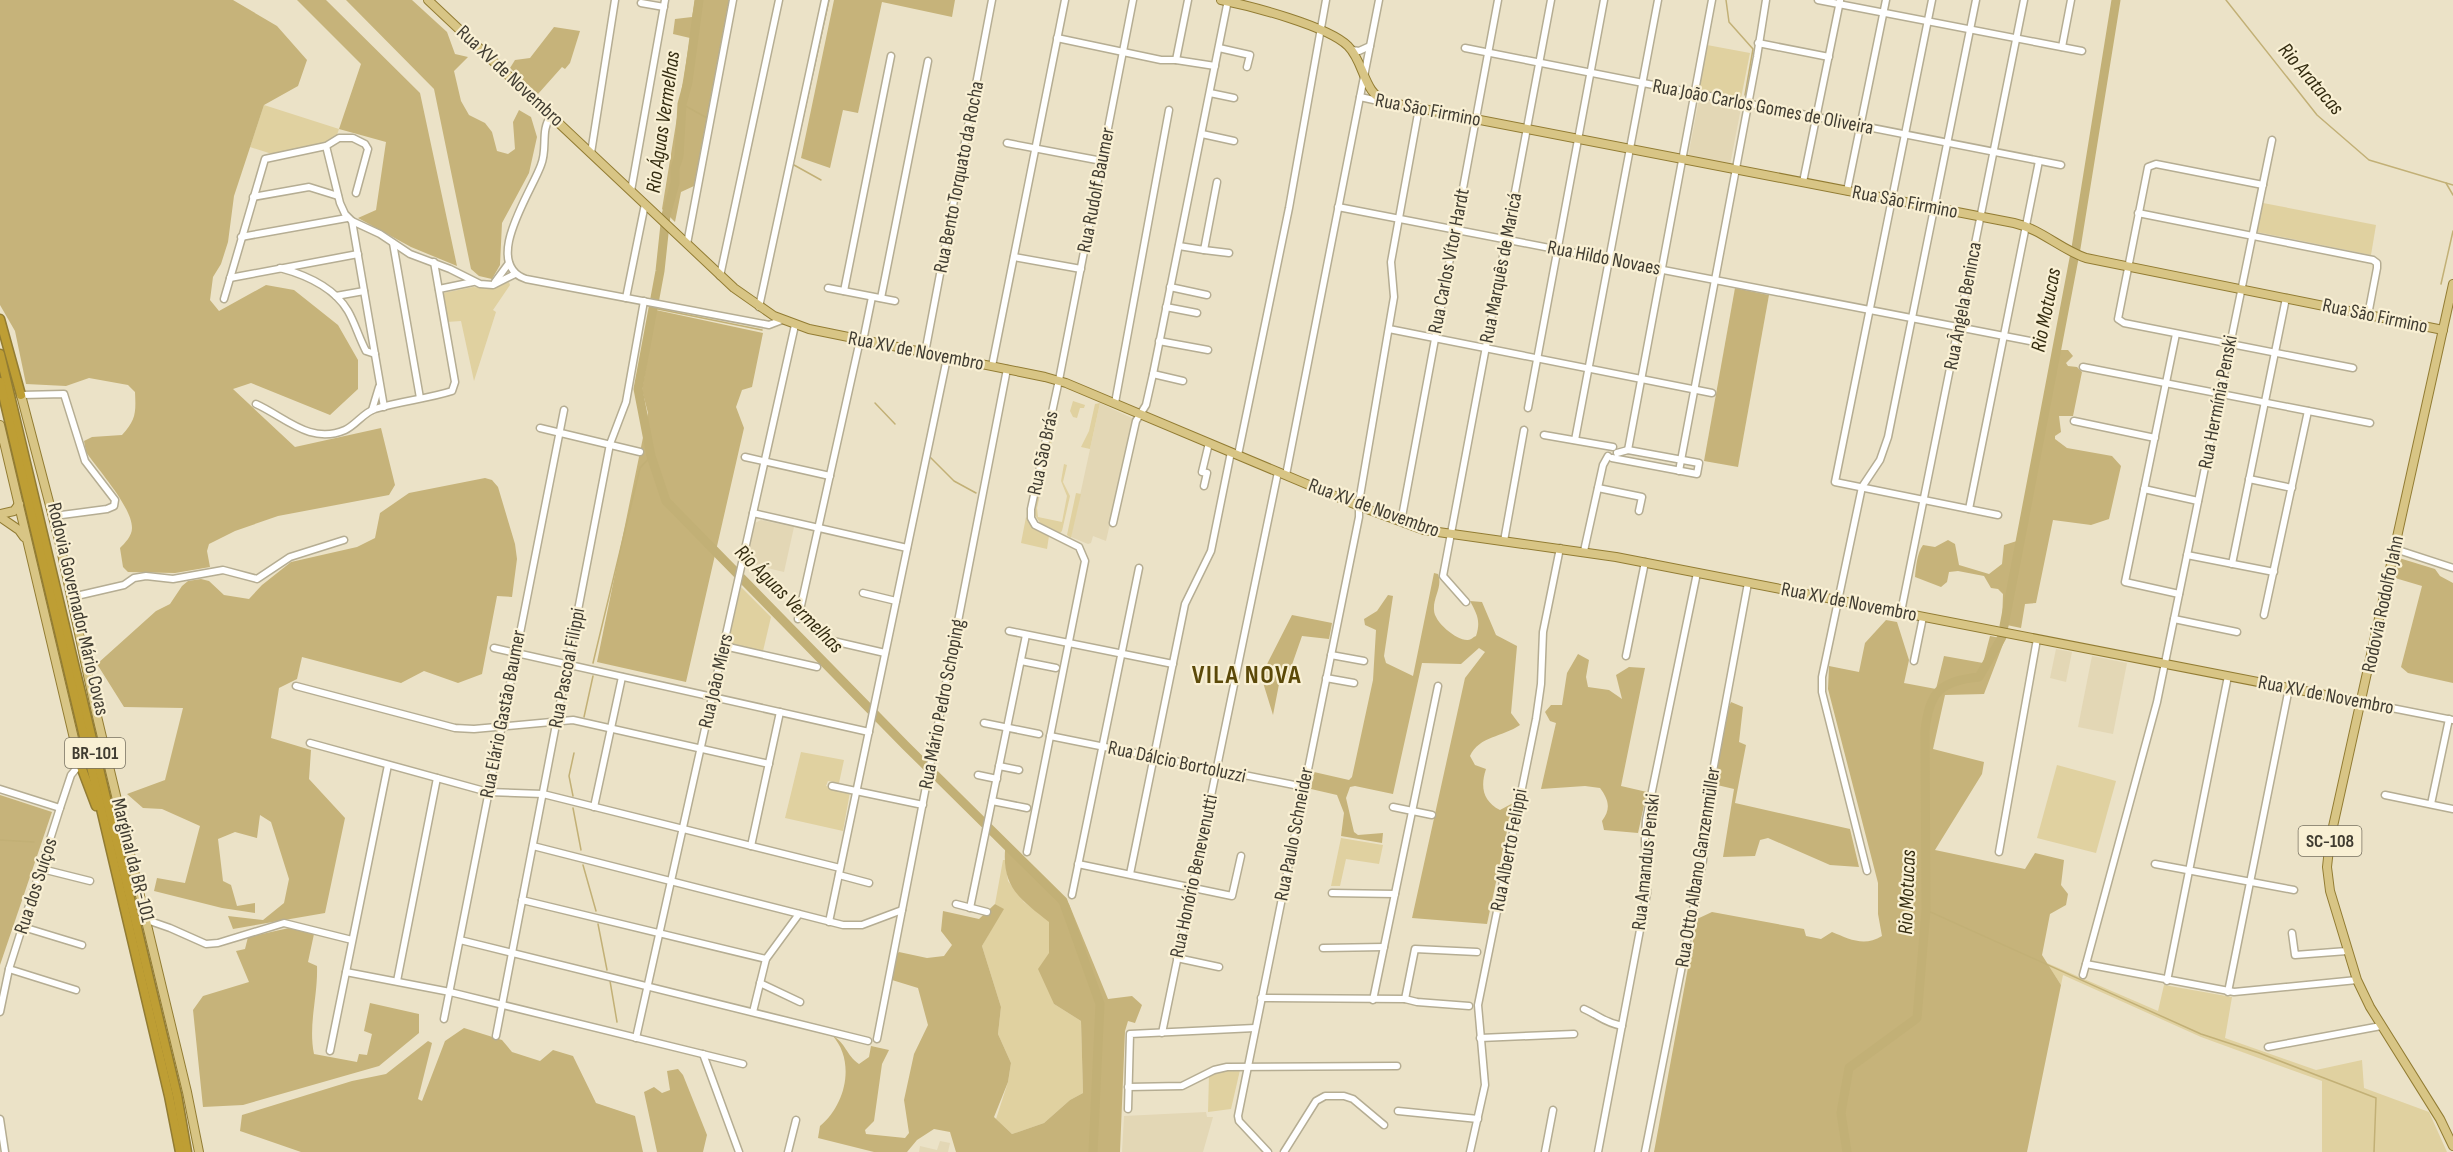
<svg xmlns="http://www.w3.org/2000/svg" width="2453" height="1152" font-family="'Sofia Sans Condensed',sans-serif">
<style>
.built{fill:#e3d7b5}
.green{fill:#e0d1a0}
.forest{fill:#c6b37a}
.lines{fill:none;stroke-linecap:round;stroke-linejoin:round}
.stream{stroke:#c2b076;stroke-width:1.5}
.river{stroke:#c2b076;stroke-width:9}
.minor-casing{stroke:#b5ad93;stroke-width:9}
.major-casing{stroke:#927c33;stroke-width:10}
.highway-casing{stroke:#927c33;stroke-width:11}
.minor{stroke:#fff;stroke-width:6}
.major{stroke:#d8c585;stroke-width:8}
.highway{stroke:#be9e34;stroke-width:8}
.labels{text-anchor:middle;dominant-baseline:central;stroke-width:4.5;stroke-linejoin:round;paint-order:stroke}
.shield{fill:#f9f0d4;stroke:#787262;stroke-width:1.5}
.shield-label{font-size:18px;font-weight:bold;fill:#403c31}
.street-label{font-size:20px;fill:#403c31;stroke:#f9f0d4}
.water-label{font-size:21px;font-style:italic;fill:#342c11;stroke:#f9f0d4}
.district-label{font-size:26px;font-weight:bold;letter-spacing:1.5px;fill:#5b4909;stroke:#f9f0d4}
</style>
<rect width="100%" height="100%" fill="#ebe2c7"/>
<g class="built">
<path d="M1699,99L1741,108L1730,165L1688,157Z"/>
<path d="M1100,403L1134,419L1106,541L1093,536L1091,543L1088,544L1071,537Z"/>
<path d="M761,520L794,527L784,572L746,563L755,523Z"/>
<path d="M2056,649L2072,652L2066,682L2050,678Z"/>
<path d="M2092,656L2127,663L2113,734L2078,727Z"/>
<path d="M1206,1112L1207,1117H1213L1203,1152H1122L1124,1116Z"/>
<path d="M940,1141L950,1143L948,1152H919L920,1146L937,1150Z"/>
</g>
<g class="green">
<path d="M1707,45L1750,53L1741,98L1699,91Z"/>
<path d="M264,105L339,129L337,135L322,145L272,154L250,147Z"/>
<path d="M2263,203L2376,225L2371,255L2257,232Z"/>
<path d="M509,282L510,285L493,310L496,312L474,381L461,321L447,322L443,293L473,287L491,289Z"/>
<path d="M1073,401L1085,405L1084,408H1080L1077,418L1073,417L1070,411Z"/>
<path d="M1100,403L1090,449L1081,447L1089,431L1095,404Z"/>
<path d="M1055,418L1056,422L1037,508L1038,517L1062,522L1067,496L1061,481L1064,464L1067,465L1063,482L1070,496L1062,531L1060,533L1041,524L1034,514Z"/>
<path d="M1076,493L1081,494L1071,538L1067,535Z"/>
<path d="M1026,517L1032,526L1049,536L1047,549L1021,543Z"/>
<path d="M741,587L771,617L763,651L728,643Z"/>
<path d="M801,752L844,760L839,783L828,781L826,786L850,792L843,831L785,818Z"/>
<path d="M2057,765L2116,781L2096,853L2037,838Z"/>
<path d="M1341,838L1383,845L1379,864L1346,859L1340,886H1331Z"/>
<path d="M1003,860H1005L1008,881L1024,902L1049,921V953L1054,1004L1081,1021L1083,1093L1070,1100L1044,1123L1012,1134L996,1119L1008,1082L1011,1063L998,1034L1001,1007L982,946L1003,909L995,904Z"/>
<path d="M2047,963L2158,1011L2164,985L2232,997L2225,1038L2316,1070L2362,1060L2364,1088L2429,1112L2447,1152H2322V1081L2201,1037L2063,975L2061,985Z"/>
<path d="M1218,1070H1240L1231,1109L1208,1112L1209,1075Z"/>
</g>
<g class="forest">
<path d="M0,0H233L277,26L307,60L298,86L264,105L234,196L228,242L221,264L213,277L210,300L219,311L266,285L294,290L338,325L358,360V389L330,415L251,383L233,389L295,447L381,428L395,485L389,495L278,516L235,531L209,544L207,551L210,567L175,573L128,572L123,567L120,548C125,543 132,536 132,528C132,507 99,471 86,452L84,441L92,437L122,435C136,420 136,413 135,392L128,385L89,378L66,386L26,384L15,331L0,305Z"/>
<path d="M297,0H326L420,93L457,266L411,247L358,218L376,210L386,142L339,129L361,64Z"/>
<path d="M346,0H412L447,32L455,54L468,57L454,71L461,101L469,115L485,123L492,132L497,151L508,154L515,149L513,122L519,110L531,117L537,137L529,173L502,223L500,265L492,279L479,276L471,269L434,89Z"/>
<path d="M695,0H729L694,186L681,192L675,222L662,209L690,38L673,34L675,19L692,17Z"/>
<path d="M834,0H955L952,17L882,2L858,113L843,110L830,168L801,158Z"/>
<path d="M554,27L580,31L570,63L565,69L562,67L538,94L510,68L515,60L530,58Z"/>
<path d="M1735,288L1769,295L1738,467L1704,461Z"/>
<path d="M656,310L763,333L752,387L742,390L736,407L744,428L686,682L597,662L648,413L642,390Z"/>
<path d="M2053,350H2068L2073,356L2066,363L2068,366L2077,367L2082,372L2073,416H2059L2061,432L2055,436V439L2067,448L2112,456L2121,466L2109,519L2091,525L2053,520L2036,603L2025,604L2021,628L2002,624L2003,594L1998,589L1991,588L1984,576L1958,571L1949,572L1947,582L1941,587L1915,577C1916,567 1917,553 1923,545L1935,547L1948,540L1955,544L1959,565L1989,574L2002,564L2004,545L2017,541Z"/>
<path d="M485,478L492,480L498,487L515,544L517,559L512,597L497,596L482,674L458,683L424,671L401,683L302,657L297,679L279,688L271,738L311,750L309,779L345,818L325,913L233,929L228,916L263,920L284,903L289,879L271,822L260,815L257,838L235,832L218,839L223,881L231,885L237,906L255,903V913L222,908L154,891L157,878L185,883L200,826L162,809L143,808L127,794L165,780L183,708L124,707L97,664L156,611L170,604L182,586L188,581L201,579L209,581L224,595L249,599L262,585L291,562L357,547L375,538L380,513L409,493Z"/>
<path d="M2399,558L2435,569L2440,576L2453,583V683L2408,673L2401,667L2422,586L2395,578Z"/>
<path d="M1434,573L1438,574C1443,587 1433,597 1434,610C1434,622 1457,641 1468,640C1471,640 1473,637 1476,636C1481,621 1477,614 1470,601L1482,602L1496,635L1517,646L1511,713L1520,725C1503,737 1479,736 1470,756L1475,765L1486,769C1480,787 1483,801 1500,810L1513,803L1487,924L1412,918L1465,678L1485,652L1479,648L1461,664L1422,663L1393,794L1355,786L1350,787L1346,798L1354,832L1358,835L1383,833L1382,843L1341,836L1344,813L1337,795L1311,789L1314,772L1349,780L1352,777L1373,680L1376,630L1365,625L1364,619L1377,611L1388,595L1393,596L1384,656L1386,663L1413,676Z"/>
<path d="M1292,615L1332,623L1329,639L1302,636L1287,679H1280L1273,715L1261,676Z"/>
<path d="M1886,620L1897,622L1909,660L1904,683L1936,689L1944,656L1983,663L1990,636L2005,639L1984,694L1945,695L1933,749L1984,762L1982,774L1935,850L2025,869L2035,853L2064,860L2061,885L2068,894L2066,905L2050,914L2042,955L2061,985L2027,1152H1654L1697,919L1712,912L1804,929L1806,936L1821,939L1832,932C1849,939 1864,947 1882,936L1878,914V883L1828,689L1829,666L1859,672L1865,643Z"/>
<path d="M1578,654L1589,660L1586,677L1588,687L1609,690L1622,699L1616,675L1629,667L1645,668L1621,786L1647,792L1638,833L1604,830L1602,821C1611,809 1609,800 1600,788L1585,786L1541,789L1556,723L1550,721L1545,712L1551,705H1562L1567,673Z"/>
<path d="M1731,702L1743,707L1739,742L1746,745L1735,803L1850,829L1859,867L1830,865L1768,838L1760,840L1755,856L1723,857L1734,789L1717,785L1715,780L1727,711Z"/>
<path d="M0,795L52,812L0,965Z"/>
<path d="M1006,841L1069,904L1108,999L1132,996L1142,1005L1135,1023L1128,1021L1125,1031L1120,1152H956L950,1132L934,1129L917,1140L907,1152H874L818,1138L820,1126C846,1105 856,1061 832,1035C846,1043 846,1055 859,1064L869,1057L871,1046L889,1050L882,1064L874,1121L865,1130L866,1134L905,1138L909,1133L904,1100L914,1054L928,1025L918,988L892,980L896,955L899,952L927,958L944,956L952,945L941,931L943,911L979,919L995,904L1004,909L982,946L1001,1007L998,1034L1011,1063L1008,1082L994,1117L1012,1134L1044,1123L1070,1100L1083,1093L1081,1021L1054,1004L1038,969L1049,953V922C1017,897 1000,885 1006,841Z"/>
<path d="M289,928L314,934L308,962L317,966C318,997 308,1024 314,1054L357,1062L359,1054L367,1055L372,1034L364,1031L370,1003L419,1014V1033L379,1066L243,1105L203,1107L193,1010L203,996L249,982L236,951L245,949L248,937Z"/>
<path d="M464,1028L502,1040L512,1052L540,1061L553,1050L573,1056L596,1103L635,1116L643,1152H301L240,1131L242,1115L352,1081L386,1074L428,1041L432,1043L418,1099L422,1101L445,1041Z"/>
<path d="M678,1069L683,1075L707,1135L703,1152H657L644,1092L654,1087L662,1093L670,1090L667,1071Z"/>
</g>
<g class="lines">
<g class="stream">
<path d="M1726,0L1729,22L1753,49L1745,95"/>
<path d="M2226,0L2317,115L2369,160L2453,185"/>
<path d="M682,104L707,118"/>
<path d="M794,165L821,180"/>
<path d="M2446,183L2453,195"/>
<path d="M2441,284L2453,231"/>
<path d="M765,291L829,0"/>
<path d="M653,308L762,330"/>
<path d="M875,403L895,424"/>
<path d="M930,457L954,481L976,493"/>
<path d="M593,663L640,468L651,456"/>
<path d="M584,717L593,676"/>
<path d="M573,796L569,776L574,753"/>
<path d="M573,808L581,850"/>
<path d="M0,840L34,842"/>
<path d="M583,865L596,911"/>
<path d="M1926,910L2201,1034L2259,1053L2376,1098L2374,1152"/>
<path d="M598,924L607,970"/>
<path d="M610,981L617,1022"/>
</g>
<g class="river">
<path d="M699,0L688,82L682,104L679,156L675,168V183L666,215L660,271L638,389L651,456L666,501L906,746L1063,901L1100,1004L1093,1152"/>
<path d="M2004,626L2076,248L2116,0"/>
<path d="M1847,1152L1841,1113L1849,1068L1917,1018L1926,910L1925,731C1929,692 1940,681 1979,677L2002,637"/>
</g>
<g class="minor-casing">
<g id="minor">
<path d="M1818,0L2082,51"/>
<path d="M1932,0L1835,482L1998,515"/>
<path d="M641,3L664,7"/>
<path d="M1057,38L1161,60H1176L1215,66"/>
<path d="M1758,43L1829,57"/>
<path d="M2062,47L2071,0"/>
<path d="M1219,48L1250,55L1247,67"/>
<path d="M1465,48L2061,165"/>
<path d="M1352,50L1359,51L1370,46"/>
<path d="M1176,60L1188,0"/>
<path d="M1210,93L1234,98"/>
<path d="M1360,97L1383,102"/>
<path d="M551,116C540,130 548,148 541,165C532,191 481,264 526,279L769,325L782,320"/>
<path d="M1202,134L1234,141"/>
<path d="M1007,143L1102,161"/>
<path d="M326,146L340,203L345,214L352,221L380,234L410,254L450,269L480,284L493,285L515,274"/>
<path d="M591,153L615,0"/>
<path d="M1803,182L1840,1"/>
<path d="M2263,185L2156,164L2148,167L2118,319L2124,323L2353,368"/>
<path d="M631,191L665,0"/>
<path d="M1847,191L1886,0"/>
<path d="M253,197L309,187L338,196"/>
<path d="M1338,207L2030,341"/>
<path d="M2138,213L2373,260L2377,263V268L2368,315"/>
<path d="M352,221L384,407"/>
<path d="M241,237L347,218"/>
<path d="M393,243L420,398"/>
<path d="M687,244L733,0"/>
<path d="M1179,246L1204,250L1217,182"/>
<path d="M1204,250L1229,253"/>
<path d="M1014,257L1081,269"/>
<path d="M280,268C306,275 334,287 348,311C355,323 359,338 366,351L375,354"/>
<path d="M720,276L779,0"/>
<path d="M230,278L358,254"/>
<path d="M495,282L509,263"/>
<path d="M1170,287L1207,295"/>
<path d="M828,288L895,301"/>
<path d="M439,289L473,282"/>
<path d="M844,291L891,56"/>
<path d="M336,296L364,291"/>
<path d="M626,298L645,204"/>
<path d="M881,298L928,61"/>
<path d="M224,299L265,159L326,146L339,138H353L365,144L368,149L356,193"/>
<path d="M759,307L825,0"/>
<path d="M1166,307L1197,313"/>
<path d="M1389,329L1712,393"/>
<path d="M2176,334L2125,582L2179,594"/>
<path d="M863,341L872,297"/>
<path d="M1159,341L1208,350"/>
<path d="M925,353L992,0"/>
<path d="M992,366L1065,0"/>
<path d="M2083,367L2370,423"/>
<path d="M1153,374L1183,381"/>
<path d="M21,395L64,394L85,461L115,500L114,506L107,509L54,516"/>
<path d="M1115,403L1169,110"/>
<path d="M256,404C285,417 310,445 345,430C356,425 364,412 375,409C400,401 427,399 452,391L455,382L434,262"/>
<path d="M1528,408L1604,0"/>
<path d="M372,410L379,387"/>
<path d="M2074,421L2155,438"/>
<path d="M540,428L640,452"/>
<path d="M1544,435L1613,447"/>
<path d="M1575,440L1658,0"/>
<path d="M1628,450L1712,0"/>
<path d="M1238,455L1289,208L1326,0"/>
<path d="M745,457L830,476"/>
<path d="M1612,458L1697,474L1699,463L1628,450L1617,453"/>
<path d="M1679,471L1757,57L1766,0"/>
<path d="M1286,475L1379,0"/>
<path d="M2249,479L2292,488"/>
<path d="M1204,486L1207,473L1202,472L1209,443"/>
<path d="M1598,488L1642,497L1639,511"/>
<path d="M2144,489L2198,501"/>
<path d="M1969,509L2039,161"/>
<path d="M753,513L907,548"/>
<path d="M1401,522L1498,0"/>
<path d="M1113,523L1136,421L1146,405L1153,374L1228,0"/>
<path d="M1504,541L1524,430"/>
<path d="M2395,549L2453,568"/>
<path d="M1584,551L1603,465L1608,456"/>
<path d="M2187,555L2274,572"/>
<path d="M2232,564L2286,298"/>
<path d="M863,593L896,601"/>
<path d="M72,597L124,585L134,578L146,576L173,579L223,570L257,579L290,557L344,540"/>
<path d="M1466,602L1443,576L1551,0"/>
<path d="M1901,612L2024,0"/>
<path d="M2264,615L2308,411"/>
<path d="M798,619L860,340"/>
<path d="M2174,619L2237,632"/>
<path d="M1009,631L1173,664"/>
<path d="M833,641L885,653"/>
<path d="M724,646L817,667"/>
<path d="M494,648L869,732"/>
<path d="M1331,655L1364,661"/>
<path d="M1626,656L1645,562"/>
<path d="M1021,661L1056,668"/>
<path d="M1914,661L1923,617"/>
<path d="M1326,678L1354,683"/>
<path d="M296,686L455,728L474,729L573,720L769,764"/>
<path d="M2361,702L2453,720"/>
<path d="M984,723L1039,734"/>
<path d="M1050,736L1304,787"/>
<path d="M310,743L488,792L543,794L840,868"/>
<path d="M999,766L1019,770"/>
<path d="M978,775L997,779"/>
<path d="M832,786L923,805"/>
<path d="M0,789L60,808"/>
<path d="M2385,795L2453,809"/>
<path d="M992,801L1027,808"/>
<path d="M2431,804L2449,719"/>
<path d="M594,807L622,677"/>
<path d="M1393,807L1432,815"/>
<path d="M533,846L843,925H862L902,910"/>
<path d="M751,846L780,712"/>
<path d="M1027,852L1085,561L1079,547L1035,525L1031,518V509L1059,380L1133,0"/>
<path d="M1999,852L2037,639"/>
<path d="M1078,864L1232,896L1241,856"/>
<path d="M2155,864L2294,890"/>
<path d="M42,869L90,881"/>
<path d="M1867,871L1822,692V677L1862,487L1880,460L1888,437L1976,0"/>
<path d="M1130,874L1185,604L1211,551L1231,452"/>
<path d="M839,875L869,883"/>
<path d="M1332,893L1395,894"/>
<path d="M1072,895L1139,568"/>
<path d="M522,900L766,959"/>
<path d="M956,904L987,912"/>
<path d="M970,908L1026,635"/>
<path d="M147,920L170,928L206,944L218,943L284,923L352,940"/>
<path d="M829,922L947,358"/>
<path d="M23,927L82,945"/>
<path d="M2292,933L2295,955L2347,951"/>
<path d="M460,940L868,1041"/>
<path d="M1323,948L1384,947"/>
<path d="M1177,958L1219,967"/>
<path d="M2086,964L2234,992L2357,980"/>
<path d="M9,969L76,990"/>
<path d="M346,972L450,992L743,1064"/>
<path d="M2083,975L2157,702L2272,140"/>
<path d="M397,981L437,778"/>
<path d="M2167,981L2228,676"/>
<path d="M760,983L800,1002"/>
<path d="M2228,992L2289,688"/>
<path d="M1261,998L1405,999L1417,1002L1469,1006"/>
<path d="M1405,999L1415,949L1477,952"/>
<path d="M1373,1000L1438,686"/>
<path d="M1584,1009C1600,1016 1603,1022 1622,1026"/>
<path d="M0,1012L9,969L60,808L71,775L80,764"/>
<path d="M753,1012L766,959L799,914"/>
<path d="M444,1019L564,410"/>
<path d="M1162,1033L1278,472"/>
<path d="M496,1036L610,444L626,402L644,301"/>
<path d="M636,1038L795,325"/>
<path d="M1480,1038L1574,1034"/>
<path d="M877,1039L1007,369"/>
<path d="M2268,1047L2381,1026"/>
<path d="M330,1051L388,765"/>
<path d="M703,1054L739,1152"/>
<path d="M1128,1087L1182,1086L1214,1070L1227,1067L1397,1066"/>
<path d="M1128,1109L1130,1034L1255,1028"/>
<path d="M1398,1111L1478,1119"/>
<path d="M0,1119L5,1152"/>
<path d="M788,1152L796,1120"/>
<path d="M1268,1152L1239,1121L1238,1116L1359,517V502L1394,297L1391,262L1419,108"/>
<path d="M1284,1152L1316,1101L1325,1096H1344L1353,1099L1384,1125"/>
<path d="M1470,1152L1485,1085L1478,1005L1536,719L1541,684L1543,632L1560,548"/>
<path d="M1545,1152L1553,1110"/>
<path d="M1598,1152L1647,893L1645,840L1646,820L1697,573"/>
<path d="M1645,1152L1703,860L1708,798L1748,583"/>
</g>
</g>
<g class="major-casing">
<g id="major">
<path d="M428,0L734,288L774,316L809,329L1045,377L1066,383L1359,506L1424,530L1616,557L2361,702"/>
<path d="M1221,0C1251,6 1328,26 1348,46C1365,63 1363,94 1387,102L2014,223C2041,229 2060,249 2086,258L2443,330"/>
<path d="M2453,284L2330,840L2327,867L2330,891L2357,980L2370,1007L2440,1119L2453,1146"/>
<path d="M21,395L59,540L95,708L187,1092L199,1152"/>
<path d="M0,425L80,764"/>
<path d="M0,514L14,511L19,504"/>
<path d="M0,517L19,530L24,537"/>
</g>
</g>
<g class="highway-casing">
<g id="highway">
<path d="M0,319L21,395"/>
<path d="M0,354L177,1095L187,1152"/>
<path d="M0,382L169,1096L180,1152"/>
<path d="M80,764L96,806"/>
</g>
</g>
<use href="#minor" class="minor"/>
<use href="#major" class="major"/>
<use href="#highway" class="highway"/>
</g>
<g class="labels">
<g class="shield">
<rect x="65" y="738" width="60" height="30" rx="4.5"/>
<rect x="2298.5" y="826" width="63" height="30" rx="4.5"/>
</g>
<g class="shield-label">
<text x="95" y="753">BR-101</text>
<text x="2330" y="841">SC-108</text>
</g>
<g class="street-label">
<text transform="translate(510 76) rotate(43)">Rua XV de Novembro</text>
<text transform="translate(1763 107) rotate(11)">Rua João Carlos Gomes de Oliveira</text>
<text transform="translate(1428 110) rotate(11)">Rua São Firmino</text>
<text transform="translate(959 177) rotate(-79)">Rua Bento Torquato da Rocha</text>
<text transform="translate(1096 190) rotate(-79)">Rua Rudolf Baumer</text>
<text transform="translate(1905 202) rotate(11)">Rua São Firmino</text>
<text transform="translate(1604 258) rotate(11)">Rua Hildo Novaes</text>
<text transform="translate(1449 261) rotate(-79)">Rua Carlos Vítor Hardt</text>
<text transform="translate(1501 268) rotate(-79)">Rua Marquês de Maricá</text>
<text transform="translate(1963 306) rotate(-79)">Rua Ângela Beninca</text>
<text transform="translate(2375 316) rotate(12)">Rua São Firmino</text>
<text transform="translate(916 351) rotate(11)">Rua XV de Novembro</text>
<text transform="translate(2218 402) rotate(-79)">Rua Hermínia Penski</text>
<text transform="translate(1043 453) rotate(-78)">Rua São Brás</text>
<text transform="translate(1374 508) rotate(20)">Rua XV de Novembro</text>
<text transform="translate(1849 602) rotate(11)">Rua XV de Novembro</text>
<text transform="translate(2383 604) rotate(-78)">Rodovia Rodolfo Jahn</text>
<text transform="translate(78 609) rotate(77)">Rodovia Governador Mário Covas</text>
<text transform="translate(567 668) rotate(-79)">Rua Pascoal Filippi</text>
<text transform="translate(716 681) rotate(-77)">Rua João Miers</text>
<text transform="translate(2326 695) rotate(11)">Rua XV de Novembro</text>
<text transform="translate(942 704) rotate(-79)">Rua Mário Pedro Schoping</text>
<text transform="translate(503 714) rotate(-79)">Rua Elário Gastão Baumer</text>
<text transform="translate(1177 762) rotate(12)">Rua Dálcio Bortoluzzi</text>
<text transform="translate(1294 834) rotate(-79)">Rua Paulo Schneider</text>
<text transform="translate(1509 850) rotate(-79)">Rua Alberto Felippi</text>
<text transform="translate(133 860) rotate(76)">Marginal da BR-101</text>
<text transform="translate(1646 862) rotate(-84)">Rua Amandus Penski</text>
<text transform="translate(1698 867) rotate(-81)">Rua Otto Albano Ganzenmüller</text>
<text transform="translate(1194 876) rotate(-78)">Rua Honório Benevenutti</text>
<text transform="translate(36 886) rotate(-72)">Rua dos Suíços</text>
</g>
<g class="water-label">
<text transform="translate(2311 79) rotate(49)">Rio Aratacas</text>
<text transform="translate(663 122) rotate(-82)">Rio Águas Vermelhas</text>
<text transform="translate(2046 310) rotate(-79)">Rio Motucas</text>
<text transform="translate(789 599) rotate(45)">Rio Águas Vermelhas</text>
<text transform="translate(1907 892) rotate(-88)">Rio Motucas</text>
</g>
<g class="district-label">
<text x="1247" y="675">VILA NOVA</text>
</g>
</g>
</svg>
